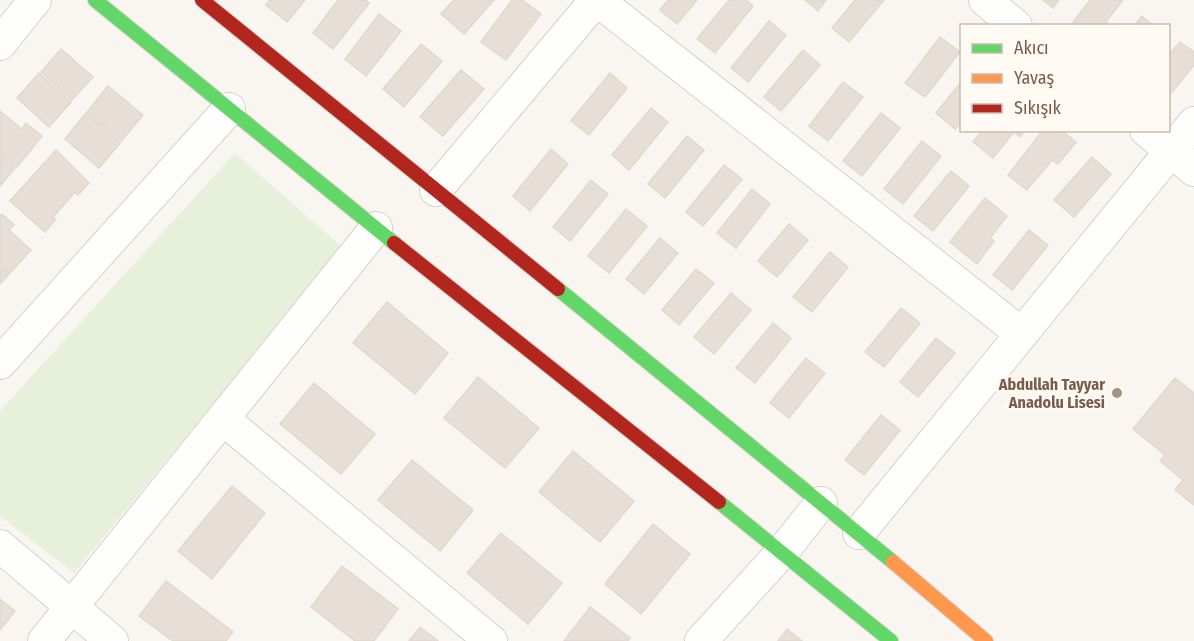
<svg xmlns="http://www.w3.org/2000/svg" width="1194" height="641" font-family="'Fira Sans Condensed',sans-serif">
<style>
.green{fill:#e7f0db}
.building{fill:#e6ded7;stroke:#e2d8d2;stroke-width:1.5}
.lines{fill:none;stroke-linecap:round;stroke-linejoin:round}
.street-casing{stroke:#d7d1cb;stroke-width:34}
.fast-casing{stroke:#d9d2cb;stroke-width:16}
.slow-casing{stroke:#d9d2cb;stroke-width:16}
.jam-casing{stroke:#d9d2cb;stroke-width:16}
.street{stroke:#fefefd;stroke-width:32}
.fast{stroke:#63d668;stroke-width:14}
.slow{stroke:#ff974d;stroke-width:14}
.jam{stroke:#b3261e;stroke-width:14}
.poi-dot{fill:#a69286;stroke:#fffaf3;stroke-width:2}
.labels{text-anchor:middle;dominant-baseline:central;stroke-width:5;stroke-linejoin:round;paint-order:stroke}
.poi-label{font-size:16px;font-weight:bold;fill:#7a5c4d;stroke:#fffaf3;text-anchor:end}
</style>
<rect width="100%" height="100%" fill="#f9f5f0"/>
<path class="green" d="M235,153L342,247L74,573L0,516V411Z"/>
<g class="building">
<path d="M270,0H305L287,22L266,5Z"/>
<path d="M338,0H366L369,3L333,49L313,33Z"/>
<path d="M454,0H494L464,34L441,14Z"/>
<path d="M512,0H522L541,14L506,60L481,42Z"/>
<path d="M668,0H697L677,24L660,10Z"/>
<path d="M729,0H746L753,6L715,53L697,39Z"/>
<path d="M805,0H826L818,11Z"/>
<path d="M855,0H884L849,42L832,28Z"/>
<path d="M1043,0H1059L1053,8Z"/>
<path d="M1090,0H1123L1106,22L1110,26H1073L1071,25Z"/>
<path d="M379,14L401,31L366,76L345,59Z"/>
<path d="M1142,16L1154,26H1134Z"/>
<path d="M769,21L786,35L748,82L731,68Z"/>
<path d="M940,37L960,52L925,97L905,83Z"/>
<path d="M1180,42L1194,52V65L1168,97V56Z"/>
<path d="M421,44L442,61L404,107L383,89Z"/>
<path d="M61,49L93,77L72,100L41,72Z"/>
<path d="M803,50L820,65L781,111L764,97Z"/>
<path d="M461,70L484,89L443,136L420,117Z"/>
<path d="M39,73L71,102L49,127L17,98Z"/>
<path d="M610,73L627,88L589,135L571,121Z"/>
<path d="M962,81V122L955,129L936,113Z"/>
<path d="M843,82L863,97L828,141L809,126Z"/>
<path d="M108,86L143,115L122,140L87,112Z"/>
<path d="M651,108L668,122L629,170L612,155Z"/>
<path d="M0,111L22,129L26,123L42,136L17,167L0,153Z"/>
<path d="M86,113L121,142L99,168L65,139Z"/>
<path d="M881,113L900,128L862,176L843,161Z"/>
<path d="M983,130H1025L1020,137L1014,132L993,158L973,142Z"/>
<path d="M1043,130H1061L1076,142L1058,164L1052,160L1027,190L1008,175Z"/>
<path d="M687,136L704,150L665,198L648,184Z"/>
<path d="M922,141L941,156L903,204L884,189Z"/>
<path d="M551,149L568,164L530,211L513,196Z"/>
<path d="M56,150L89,183L78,195L75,192L53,217L56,219L45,232L10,201Z"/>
<path d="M0,155L15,168L0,186Z"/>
<path d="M1092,157L1111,174L1074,217L1054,200Z"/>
<path d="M724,165L742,179L703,226L686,212Z"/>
<path d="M951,171L969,186L933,231L914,216Z"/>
<path d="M591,180L608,194L570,241L553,227Z"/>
<path d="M752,189L770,204L736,248L717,233Z"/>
<path d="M985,198L1007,216L990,238L994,241L977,264L950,242Z"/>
<path d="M626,209L647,226L609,273L588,256Z"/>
<path d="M2,214L14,225L9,230L31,250L10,273L0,263V216Z"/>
<path d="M789,224L808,240L777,277L758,261Z"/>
<path d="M1029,230L1048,245L1012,290L993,275Z"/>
<path d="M660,238L678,253L644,294L626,279Z"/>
<path d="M830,252L848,267L812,312L793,297Z"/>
<path d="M0,266L9,274L0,284Z"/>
<path d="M696,269L714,283L679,325L662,310Z"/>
<path d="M731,293L751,310L714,354L694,337Z"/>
<path d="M387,302L448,353L415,394L353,343Z"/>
<path d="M901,308L920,323L884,367L865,352Z"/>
<path d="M773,323L791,338L755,383L736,368Z"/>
<path d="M936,338L955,353L918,397L900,382Z"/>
<path d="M806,358L825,373L789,418L770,403Z"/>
<path d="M478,377L539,428L505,468L444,418Z"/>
<path d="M1175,378L1194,393V505L1175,490L1183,480L1160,461L1165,455L1133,429Z"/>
<path d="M314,383L375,434L341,474L280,424Z"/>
<path d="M881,415L900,430L864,475L845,460Z"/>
<path d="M573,451L634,501L600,542L539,492Z"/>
<path d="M412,460L473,510L440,551L378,500Z"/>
<path d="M232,486L265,513L212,579L178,551Z"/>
<path d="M653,524L690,554L641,614L605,584Z"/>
<path d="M501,533L562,583L528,624L467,573Z"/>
<path d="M342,566L398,609L374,641H355L311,607Z"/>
<path d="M166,581L233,632L226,641H173L139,616Z"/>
<path d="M0,599L15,611L0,630Z"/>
<path d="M590,607L630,638L628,641H564Z"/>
<path d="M420,627L438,641H409Z"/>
<path d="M787,629L802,641H778Z"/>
</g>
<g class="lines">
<g class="street-casing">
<g id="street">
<path d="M597,0L1022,334"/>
<path d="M985,0L1016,26"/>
<path d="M0,44L35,0"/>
<path d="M1146,130L1194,170"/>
<path d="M436,190L596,0"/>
<path d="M0,363L229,109"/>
<path d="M223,419L491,641"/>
<path d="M859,533L1194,123"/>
<path d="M0,546L112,641"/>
<path d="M44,641L376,228"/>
<path d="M701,641L782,552L821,503"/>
</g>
</g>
<g class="fast-casing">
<g id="fast">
<path d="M95,0L394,243"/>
<path d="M558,289L893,562"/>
<path d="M719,502L891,641"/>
</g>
</g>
<g class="slow-casing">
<path id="slow" d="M893,562L986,641"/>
</g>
<g class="jam-casing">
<g id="jam">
<path d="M202,0L558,289"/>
<path d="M394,243L719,502"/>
</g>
</g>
<use href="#street" class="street"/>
<use href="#fast" class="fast"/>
<use href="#slow" class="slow"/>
<use href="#jam" class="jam"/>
</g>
<circle class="poi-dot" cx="1117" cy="393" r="6"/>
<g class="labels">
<g class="poi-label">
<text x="1105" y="384">Abdullah Tayyar<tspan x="1105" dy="18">Anadolu Lisesi</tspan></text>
</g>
</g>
<rect x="960" y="24" width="210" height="108" fill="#fffaf3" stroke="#cabbb1" stroke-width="1.5"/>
<rect x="972" y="44" width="30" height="9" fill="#63d668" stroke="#cabbb1" stroke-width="1.5"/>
<text x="1014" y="54" font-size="18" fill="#7a5c4d">Akıcı</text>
<rect x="972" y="74" width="30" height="9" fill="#ff974d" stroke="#cabbb1" stroke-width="1.5"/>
<text x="1014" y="84" font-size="18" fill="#7a5c4d">Yavaş</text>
<rect x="972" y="104" width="30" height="9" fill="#b3261e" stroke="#cabbb1" stroke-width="1.5"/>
<text x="1014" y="114" font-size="18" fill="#7a5c4d">Sıkışık</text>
</svg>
